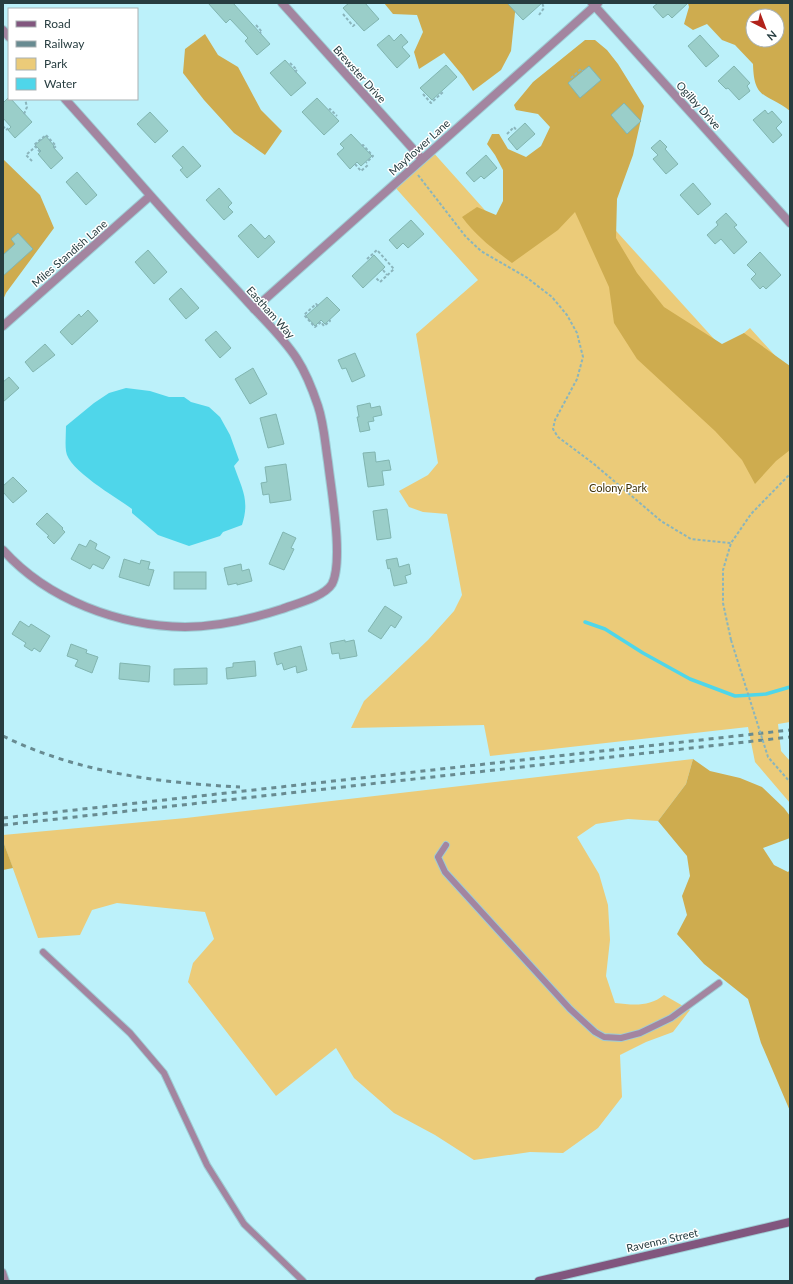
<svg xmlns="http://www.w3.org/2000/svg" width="793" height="1284" font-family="Lato,sans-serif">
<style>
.green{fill:#ebcb79}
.forest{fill:#ceac4f;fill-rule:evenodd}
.water{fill:#4fd6ea}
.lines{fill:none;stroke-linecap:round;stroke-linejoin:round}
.stream{stroke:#4fd6ea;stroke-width:3.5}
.building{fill:#9acec9;stroke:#81b5b0}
.lane-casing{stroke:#9ecdd5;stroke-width:8}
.street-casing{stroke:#9ecdd5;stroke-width:10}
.secondary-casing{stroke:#9ecdd5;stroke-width:10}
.path{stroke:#8ab5bc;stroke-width:2;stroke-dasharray:3 2;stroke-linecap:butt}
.lane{stroke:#a385a0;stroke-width:6}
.street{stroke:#a385a0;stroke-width:8}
.secondary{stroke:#81567e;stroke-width:8}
.rail{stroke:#688b91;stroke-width:3;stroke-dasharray:5 5;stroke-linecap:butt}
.path-bridge{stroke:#8ab5bc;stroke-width:2;stroke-dasharray:3 2;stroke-linecap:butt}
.labels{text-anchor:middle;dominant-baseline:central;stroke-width:3;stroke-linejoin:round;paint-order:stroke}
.street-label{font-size:11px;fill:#273d40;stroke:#fff}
.park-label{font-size:11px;fill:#3e3006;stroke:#fff}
</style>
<rect width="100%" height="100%" fill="#bcf1fa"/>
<g class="green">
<path d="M432,151L516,245L579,190L724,350L750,328L790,372V722L778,724L781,751L790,761V803L755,762L748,727L490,756L484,725L351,728L364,701L428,640L454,611L462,595L447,514L423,512L409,507L399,491L428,475L438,463L416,334L478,280L393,185Z"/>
<path d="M693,759L686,784L658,821L628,819L596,824L577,837L599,874L608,905L610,940L606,976L615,1003C634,1005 649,1007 664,995L690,1010L673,1032L646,1042L620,1055L622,1097L598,1128L563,1153L530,1152L474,1160L435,1135L394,1113L354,1078L336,1048L276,1096L188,982L193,963L214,939L205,912L117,903L92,910L80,935L38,938L3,841V835L186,818Z"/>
</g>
<g class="forest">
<path d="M384,3H516L511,51L501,70L473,91L463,76L444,53L419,69L414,52L423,32L417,15L393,14Z"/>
<path d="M688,3H790V111C766,92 754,101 753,64L735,45L722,40L707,24L693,30L684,24L689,7ZM753,16H777V40H753Z"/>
<path d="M205,34L218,55L238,67L261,110L282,131L265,155L234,133L204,100L183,73L185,49Z"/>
<path d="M585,40H595L607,50L618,64L644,106L633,155L617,199L616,238L637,273L664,307L722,344L744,333L790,366V450L776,461L755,484L742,460L715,431L637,359L614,323L609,287L575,212L558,230L512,263C492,248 477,237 462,217L477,207L496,215L503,201V170L495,155L487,144L492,134H499L508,149L526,157L541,146L550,127L538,114L516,110L514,105L533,82Z"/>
<path d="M3,159L40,195L54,228L6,293L3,300Z"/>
<path d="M693,759L710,771L740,778L762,787L784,808L790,816V838L763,848L774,865L788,872L790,870V1111L761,1043L748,999L704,964L677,934L687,915L682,896L690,876L687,856L658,821L686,784Z"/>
<path d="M3,841L13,868L3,870Z"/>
</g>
<path class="water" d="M126,388L150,391L169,397H184L191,402L209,407L220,417L230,435L239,460L234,466C242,489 250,500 242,525L223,532L220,536L189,546L158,535L132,513V509C116,497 68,470 66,451C65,443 66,434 66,426L94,403L109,393Z"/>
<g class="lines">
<path class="stream" d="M585,622L605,629L643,653L690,679L735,696L766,694L790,687"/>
</g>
<g class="building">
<path d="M208,3H233L270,44L257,55L245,41L248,38L230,19L226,23Z"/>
<path d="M349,3H365L379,19L364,31L343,8Z"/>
<path d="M507,3H542L523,20Z"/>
<path d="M658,3H688L672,18L668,14L663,18L653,7Z"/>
<path d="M401,34L408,42L402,47L410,56L397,68L377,45L389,35L394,41Z"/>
<path d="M700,35L719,56L706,67L688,46Z"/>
<path d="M285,60L306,83L291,96L270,73Z"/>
<path d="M446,65L457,77L432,100L420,88Z"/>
<path d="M589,66L601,80L580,98L568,83Z"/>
<path d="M734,66L750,83L747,86L750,91L739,100L728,88L726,89L718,81Z"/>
<path d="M9,97V99H11L32,122L15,138L8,130L11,127L3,118V103Z"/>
<path d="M317,98L339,121L324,135L302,112Z"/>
<path d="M624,103L641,121L627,134L611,115Z"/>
<path d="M765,110L768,114L772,111L782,122L776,128L782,135L773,143L753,120Z"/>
<path d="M150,112L168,131L155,143L137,124Z"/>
<path d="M525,123L535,134L517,150L508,139Z"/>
<path d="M351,134L372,156L361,166L357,162L350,169L337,154L344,148L340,144Z"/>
<path d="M46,136L54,146L53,147L63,158L51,169L38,154L41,151L35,145Z"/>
<path d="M660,140L667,147L665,149L678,164L666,174L653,159L658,155L651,148Z"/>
<path d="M183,146L201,166L187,178L180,170L183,168L172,156Z"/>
<path d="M486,155L497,168L484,179L481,176L474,182L466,173Z"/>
<path d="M77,172L97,195L86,205L66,182Z"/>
<path d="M693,183L711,204L698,215L680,195Z"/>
<path d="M219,188L232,203L228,207L233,212L224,220L206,200Z"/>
<path d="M726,213L737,225L734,227L747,242L734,254L721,239L715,244L707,235L718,225L716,222Z"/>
<path d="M411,220L424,234L408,248L403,243L397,249L389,240Z"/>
<path d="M251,224L265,239L269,235L275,242L258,258L238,236Z"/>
<path d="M18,233L33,249L3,276V255L15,244L11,239Z"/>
<path d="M148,250L167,272L154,284L135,262Z"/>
<path d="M760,252L781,275L766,289L763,286L760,289L751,279L756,274L747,265Z"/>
<path d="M374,255L385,267L363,288L352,276Z"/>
<path d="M181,288L199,308L186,319L169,299Z"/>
<path d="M327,297L340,310L325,324L321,320L315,326L306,316Z"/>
<path d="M88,310L98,321L72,345L60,332L79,314L81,317Z"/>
<path d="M216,331L231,348L220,358L205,340Z"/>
<path d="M45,344L55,355L33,372L25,362Z"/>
<path d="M355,353L365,376L352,382L346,368L342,369L338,360Z"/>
<path d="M253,368L267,394L250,404L235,379Z"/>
<path d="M9,377L19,388L3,402V382Z"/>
<path d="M370,403L371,408L380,406L382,415L373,417L374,421L368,422L370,430L360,432L357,417H359L357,406Z"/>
<path d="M276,414L284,444L268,448L260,418Z"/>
<path d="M375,452L376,462L389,460L391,470L382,471L384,485L368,487L363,453Z"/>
<path d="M286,464L291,500L270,503L269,494L263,495L261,483L267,482L265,467Z"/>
<path d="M13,477L27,491L13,503L3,492V486Z"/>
<path d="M387,509L391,538L377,540L373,511Z"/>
<path d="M47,513L63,528L62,529L65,532L54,544L47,537L49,536L36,524Z"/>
<path d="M283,532L296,538L291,548L294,549L284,570L269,564Z"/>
<path d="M90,540L97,544L95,549L110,557L103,569L93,564L90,569L71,559L79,544L86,547Z"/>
<path d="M397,558L399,567L409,564L411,574L405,576L407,583L394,586L390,568L388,569L386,560Z"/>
<path d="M124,559L140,564L141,560L150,562L148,569L154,570L149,586L119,577Z"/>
<path d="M241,564L242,571L249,569L252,581L237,585V583L228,585L224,568Z"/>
<rect x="174" y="572" width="32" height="17"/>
<path d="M385,606L402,617L395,628L391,625L381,639L368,631Z"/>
<path d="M20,621L29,627L31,624L50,636L40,652L34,648L32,651L24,646L26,643L12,634Z"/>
<path d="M345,640V642L354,640L357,656L340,659L339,653L332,654L330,643Z"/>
<path d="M71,644L87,650L86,653L98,657L92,673L75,666L78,660L67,656Z"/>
<path d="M301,646L307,670L297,673L296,666L284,670L282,663L277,665L274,653Z"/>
<path d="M255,661L256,676L227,679L226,668L233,667V663Z"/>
<path d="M120,663L150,666L149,682L119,679Z"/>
<path d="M207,668V684L174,685V669Z"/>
</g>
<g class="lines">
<g class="lane-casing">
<g id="lane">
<path d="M446,845L438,857L445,872L570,1009L595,1032L604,1037L621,1038L640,1033L671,1018L719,983"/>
<path d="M43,952L130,1033L164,1073L207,1165L244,1224L303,1281"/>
<path d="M3,1272L6,1281"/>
</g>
</g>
<g class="street-casing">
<g id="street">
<path d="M282,3L422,159"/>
<path d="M592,3L790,223"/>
<path d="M3,30L9,37"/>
<path d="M254,309L598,3"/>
<path d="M3,326L150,196"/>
<path d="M3,550C48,600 119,626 185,627C218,627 251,619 282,609C295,604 324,597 332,584C344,561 331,489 328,462C325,443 324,424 318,406C313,391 306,373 297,359C283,337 262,318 245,299C225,277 204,255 184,233C144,189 105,143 65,99"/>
</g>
</g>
<g class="secondary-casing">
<path id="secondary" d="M539,1281L790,1222"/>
</g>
<g class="path">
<path d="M343,14L353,26L357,23"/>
<path d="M539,15L544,8L542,3"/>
<path d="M256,25L262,32L260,33"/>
<path d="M290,63L297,70L295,72"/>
<path d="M571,78L581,69L583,71"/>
<path d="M423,94L431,103L443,92L442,91"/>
<path d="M13,100V99"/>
<path d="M329,110L330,109L337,116"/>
<path d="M24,114L27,107L25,99"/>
<path d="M3,126L6,130L10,127"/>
<path d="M507,134L514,127L517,131"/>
<path d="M362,146L363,145L373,156L366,163"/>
<path d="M40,152L34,145L46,135L56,146L54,148"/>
<path d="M32,161L26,155L35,147"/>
<path d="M355,164L361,171L368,165"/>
<path d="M418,175L466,237L481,251L526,277L552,297L567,315L577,333L583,357L577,379L555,420L553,429L558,437L594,464L661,521L691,539L731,543"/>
<path d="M367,259L377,250L394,269L380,282L375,277"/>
<path d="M383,270L387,275"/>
<path d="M318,306L316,304L304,315L315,327L321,322L324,326L330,321L329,320"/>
<path d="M731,640L723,603V570L731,543L751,514L790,474"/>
</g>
<use href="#lane" class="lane"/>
<use href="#street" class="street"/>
<use href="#secondary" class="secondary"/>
<g class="rail">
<path d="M3,736C76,772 159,783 240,787"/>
<path d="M3,818L790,730"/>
<path d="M3,825L790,737"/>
</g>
<path class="path-bridge" d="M731,640L768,757L790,782"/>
</g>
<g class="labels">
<g class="street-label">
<text transform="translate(360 74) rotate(48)">Brewster Drive</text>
<text transform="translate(699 105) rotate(48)">Ogilby Drive</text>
<text transform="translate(419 147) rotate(-42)">Mayflower Lane</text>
<text transform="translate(69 253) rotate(-41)">Miles Standish Lane</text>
<text transform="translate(271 312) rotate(48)">Eastham Way</text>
<text transform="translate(662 1240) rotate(-13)">Ravenna Street</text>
</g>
<g class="park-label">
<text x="618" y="487">Colony Park</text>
</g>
</g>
<rect width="793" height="1284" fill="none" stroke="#273d40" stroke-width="8"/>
<rect x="8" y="8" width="130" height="92" fill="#ffffff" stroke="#a9b1b3"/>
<rect x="16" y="21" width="20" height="6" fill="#81567e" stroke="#a9b1b3"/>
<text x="44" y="28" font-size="12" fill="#273d40">Road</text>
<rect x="16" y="41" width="20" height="6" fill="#688b91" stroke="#a9b1b3"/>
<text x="44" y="48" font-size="12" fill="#273d40">Railway</text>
<rect x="16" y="58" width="20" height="12" fill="#ebcb79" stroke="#a9b1b3"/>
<text x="44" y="68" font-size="12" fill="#273d40">Park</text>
<rect x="16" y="78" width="20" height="12" fill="#4fd6ea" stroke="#a9b1b3"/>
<text x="44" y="88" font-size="12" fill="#273d40">Water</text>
<g transform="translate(765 28) rotate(138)"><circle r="19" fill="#ffffff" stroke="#a9b1b3"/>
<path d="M0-3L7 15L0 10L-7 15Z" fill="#b1221a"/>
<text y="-6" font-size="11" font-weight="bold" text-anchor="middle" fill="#273d40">N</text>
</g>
</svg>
